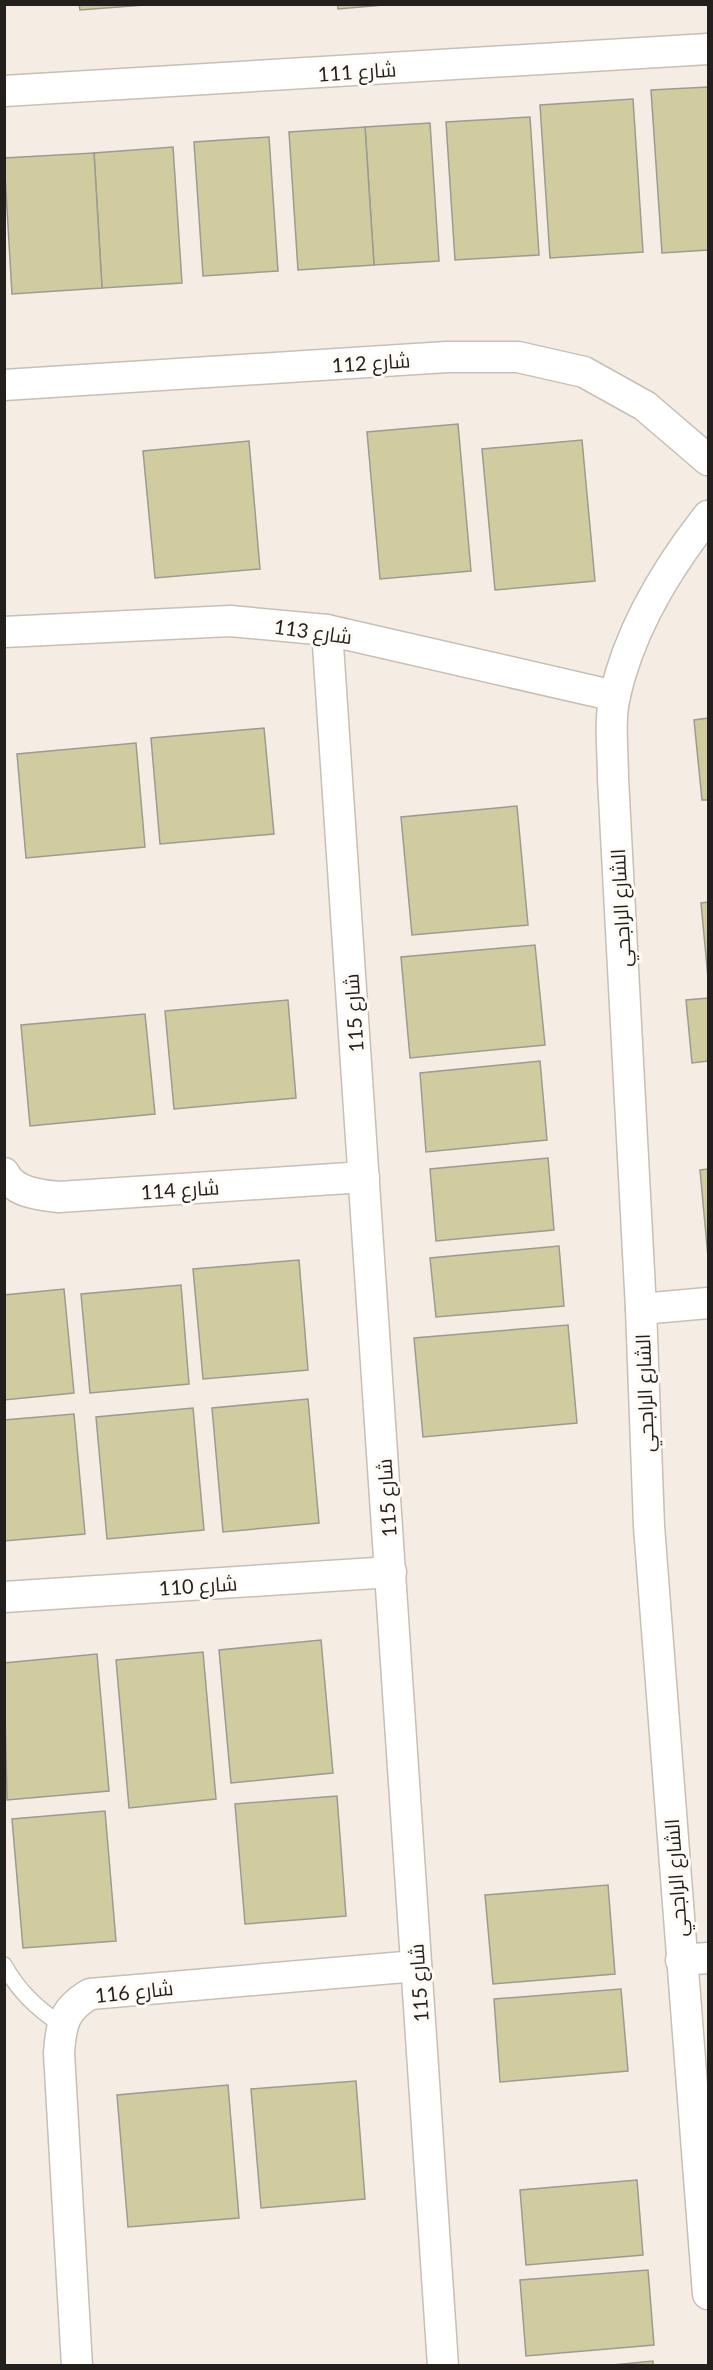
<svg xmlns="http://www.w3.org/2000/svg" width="713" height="2370" font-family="Lato,Cairo,sans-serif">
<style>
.building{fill:#d1cca0;stroke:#9c9b91;stroke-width:1.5}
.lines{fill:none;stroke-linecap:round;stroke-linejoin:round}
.lane-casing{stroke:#c6bfb5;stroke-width:18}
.street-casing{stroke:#c6bfb5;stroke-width:33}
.lane{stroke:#fff;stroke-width:15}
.street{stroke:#fff;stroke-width:30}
.labels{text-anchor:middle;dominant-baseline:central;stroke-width:6;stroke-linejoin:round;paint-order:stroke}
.street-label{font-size:20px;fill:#221f1c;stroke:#fefbf7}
</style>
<rect width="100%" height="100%" fill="#f5ede4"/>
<g class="building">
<path d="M79,4H158L80,10Z"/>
<path d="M338,4H396L338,9Z"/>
<path d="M708,87V250L662,253L651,90Z"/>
<path d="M633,99L643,252L550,258L540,105Z"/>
<path d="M530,117L539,255L455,260L446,122Z"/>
<path d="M430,123L439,261L374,265L365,127Z"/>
<path d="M365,127L374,265L298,270L289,132Z"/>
<path d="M269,137L278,271L203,276L194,142Z"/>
<path d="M173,147L182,283L102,288L94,153Z"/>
<path d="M94,153L102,288L12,294L4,158Z"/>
<path d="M458,424L471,571L380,579L367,432Z"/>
<path d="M582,440L595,581L495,590L482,449Z"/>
<path d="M249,441L260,569L155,578L143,451Z"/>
<path d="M708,718V800H702L694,720Z"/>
<path d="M264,728L274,834L160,844L151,738Z"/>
<path d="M136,743L145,847L26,858L17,754Z"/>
<path d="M517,806L528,925L412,935L401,817Z"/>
<path d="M708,902V978L701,903Z"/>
<path d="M535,945L545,1045L410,1058L401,957Z"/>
<path d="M708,998V1061L692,1063L686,1000Z"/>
<path d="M288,1000L296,1098L174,1109L165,1011Z"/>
<path d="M145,1014L155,1114L30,1126L21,1025Z"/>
<path d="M540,1061L547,1140L426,1152L420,1073Z"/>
<path d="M548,1158L554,1230L436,1241L430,1169Z"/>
<path d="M708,1169V1257L700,1170Z"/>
<path d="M559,1246L564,1306L436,1317L430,1258Z"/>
<path d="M299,1260L308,1370L203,1379L193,1269Z"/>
<path d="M181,1285L189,1384L90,1393L81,1294Z"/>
<path d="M64,1289L74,1393L4,1400V1295Z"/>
<path d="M568,1325L577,1423L423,1437L414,1338Z"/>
<path d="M308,1399L319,1523L223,1532L212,1408Z"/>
<path d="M193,1408L204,1530L107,1539L96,1417Z"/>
<path d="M74,1414L85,1534L4,1541V1420Z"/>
<path d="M321,1640L333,1773L231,1783L219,1650Z"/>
<path d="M203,1652L216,1799L129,1808L116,1660Z"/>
<path d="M97,1654L109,1791L7,1800L4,1663Z"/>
<path d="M337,1796L346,1916L245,1924L235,1804Z"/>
<path d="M105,1811L116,1941L23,1948L12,1819Z"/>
<path d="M608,1885L615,1974L493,1984L485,1895Z"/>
<path d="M621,1989L628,2071L500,2082L494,1999Z"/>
<path d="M356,2081L365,2199L261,2208L251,2089Z"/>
<path d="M228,2085L239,2218L128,2227L117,2095Z"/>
<path d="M637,2180L643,2255L526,2265L520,2190Z"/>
<path d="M648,2270L654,2345L526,2356L520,2280Z"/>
<path d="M653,2361V2366H602Z"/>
</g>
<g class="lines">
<g class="lane-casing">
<path id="lane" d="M4,1965C19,1992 36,2007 61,2025"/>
</g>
<g class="street-casing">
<g id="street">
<path d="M4,91L708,49"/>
<path d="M4,385L447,357H518L584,372L645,406L708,460"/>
<path d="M708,516C667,568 630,629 615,695C609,721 613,751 613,778L641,1309L649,1526L708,2294"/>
<path d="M327,630L443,2366"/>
<path d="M4,632L230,621L327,630L615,696"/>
<path d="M4,1173C14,1193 40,1195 59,1197L364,1177"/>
<path d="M641,1309L708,1303"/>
<path d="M4,1597L391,1572"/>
<path d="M681,1960L708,1958"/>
<path d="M77,2366L59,2053C61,2024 64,2009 90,1994L416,1966"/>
</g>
</g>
<use href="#lane" class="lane"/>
<use href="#street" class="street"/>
</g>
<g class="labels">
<g class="street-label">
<text transform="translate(357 71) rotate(-4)">شارع 111</text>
<text transform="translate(371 362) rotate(-4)">شارع 112</text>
<text transform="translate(313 631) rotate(8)">شارع 113</text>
<text transform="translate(620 908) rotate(-93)">الشارع الراجحي</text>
<text transform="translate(353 1013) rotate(-94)">شارع 115</text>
<text transform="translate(180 1189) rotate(-4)">114 شارع</text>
<text transform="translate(644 1393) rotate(-92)">الشارع الراجحي</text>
<text transform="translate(386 1498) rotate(-94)">شارع 115</text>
<text transform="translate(198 1585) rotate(-4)">شارع 110</text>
<text transform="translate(675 1878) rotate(-94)">الشارع الراجحي</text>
<text transform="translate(418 1983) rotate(-94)">شارع 115</text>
<text transform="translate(134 1991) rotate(-6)">شارع 116</text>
</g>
</g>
<rect width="713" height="2370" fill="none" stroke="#221f1c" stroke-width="12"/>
</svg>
